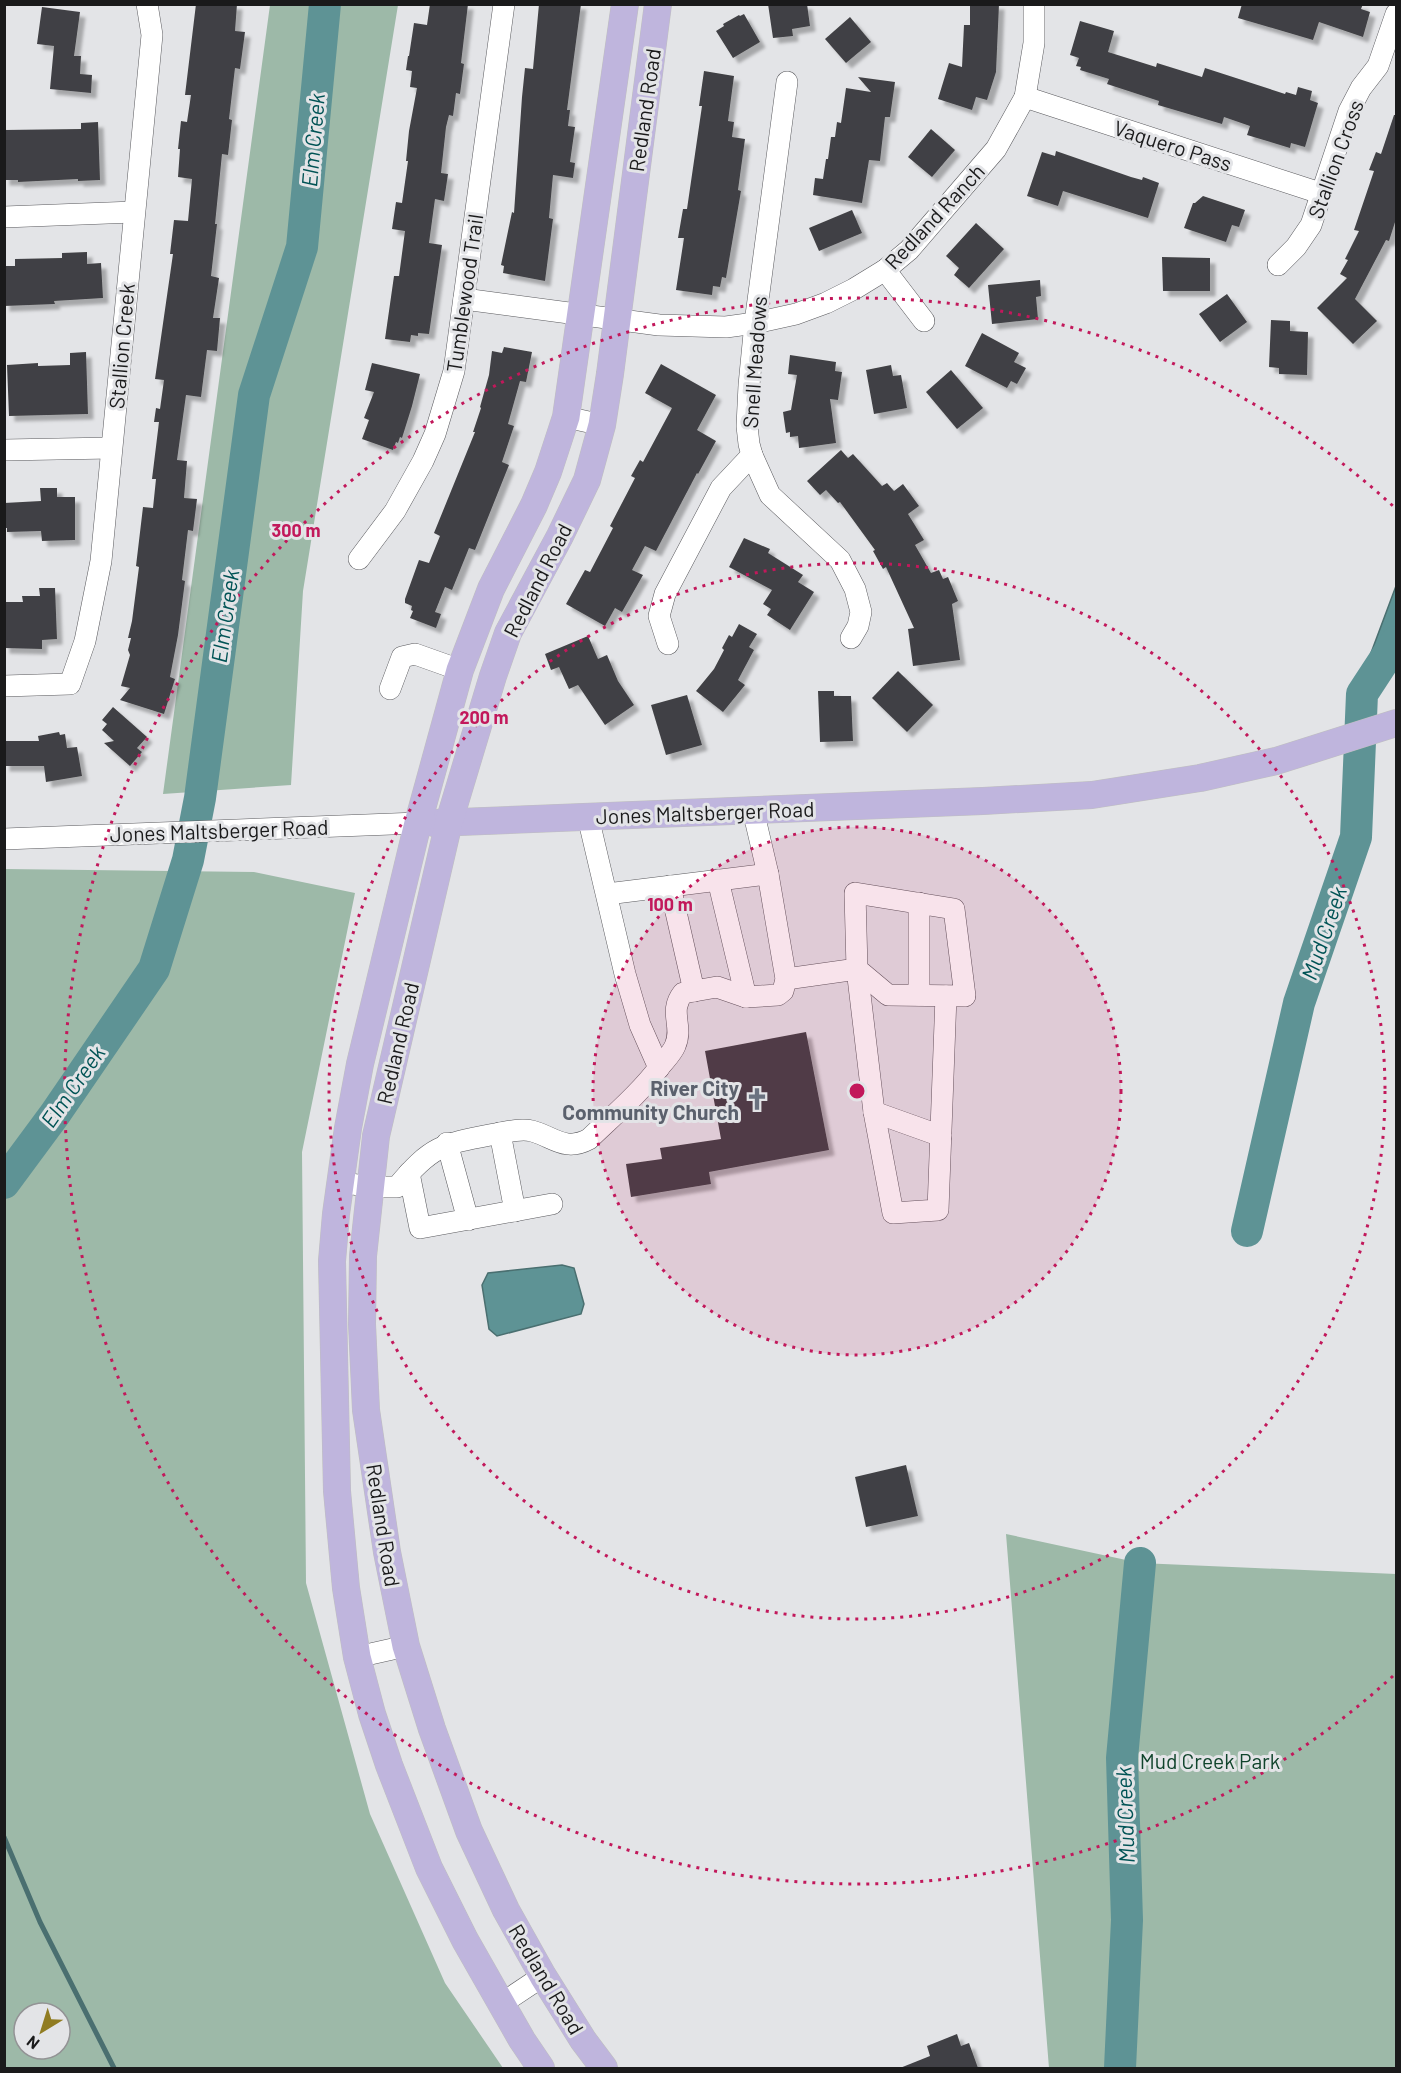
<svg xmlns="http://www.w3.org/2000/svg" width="1401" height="2073" font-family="Barlow,sans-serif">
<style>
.green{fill:#9db9a8;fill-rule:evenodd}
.water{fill:#5e9395;stroke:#4a6f70;stroke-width:1.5}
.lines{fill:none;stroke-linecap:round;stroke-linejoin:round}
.stream{stroke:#4a6f70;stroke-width:5}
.river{stroke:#5e9395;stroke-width:32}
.building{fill:#414144;filter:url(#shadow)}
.minor-casing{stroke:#5a5a5e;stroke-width:22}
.major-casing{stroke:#bfbfbf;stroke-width:28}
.minor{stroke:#fff;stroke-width:21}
.major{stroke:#bfb5dd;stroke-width:27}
.ring{fill:none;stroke:#c2185b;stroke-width:3;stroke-dasharray:3 6}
.labels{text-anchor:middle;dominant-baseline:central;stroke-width:6;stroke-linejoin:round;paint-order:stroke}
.street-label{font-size:21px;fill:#1a1a1b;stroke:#e3e4e7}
.worship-label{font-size:21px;font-weight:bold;fill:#5b616d;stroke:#e3e4e7;text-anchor:end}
.park-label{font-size:21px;fill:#10442c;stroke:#e3e4e7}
.water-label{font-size:22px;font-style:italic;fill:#005355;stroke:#e3e4e7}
.centre{fill:#c2185b;stroke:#e3e4e7;stroke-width:3}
.ring-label{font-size:18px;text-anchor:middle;font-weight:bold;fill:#c2185b;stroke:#e3e4e7;stroke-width:6;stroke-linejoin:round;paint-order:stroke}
</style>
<defs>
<filter id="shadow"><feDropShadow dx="5.5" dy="5.5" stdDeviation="1.5" flood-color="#0004"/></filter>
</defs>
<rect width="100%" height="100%" fill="#e3e4e7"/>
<g class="green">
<path d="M270,5H398L303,591L291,785L163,794Z"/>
<path d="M5,869L254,872L355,893L302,1152L306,1583L370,1814L445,1983L503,2068H5ZM24,2013H60V2049H24Z"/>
<path d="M1006,1534L1140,1563L1396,1574V2068H1049Z"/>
</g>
<g class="water">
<path d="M1396,586V668L1370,665L1371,653Z"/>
<path d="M562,1265L574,1268L584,1304L581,1314L497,1336L489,1329L482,1285L488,1273Z"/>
</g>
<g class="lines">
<path class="stream" d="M4,1837L40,1922L114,2068"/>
<g class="river">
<path d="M4,1183L55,1114L154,969L188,860L200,798L254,395L302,247L325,4"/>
<path d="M1247,1231L1299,1003L1356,837L1362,694L1396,642"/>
<path d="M1120,2068L1127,1920L1122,1758L1140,1563"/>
</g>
</g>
<g class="building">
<path d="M196,4H237L235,31L245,32L240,69L235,68L229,119L232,120L228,155L222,154L215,224H217L211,276L219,278L213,318H220L217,351L207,350L201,397L186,395L177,460L187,461L184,498L197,499L193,531L188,530L182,580L185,581L178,635L170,677L175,679L164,714L120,700L130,688L121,686L130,655L128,650L131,638H128L132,621L139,567L136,566L143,507L153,508L156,479H152L159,422H154L156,408L160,409L164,380L155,379L173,254H170L174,220L188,221L192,179L178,177L180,149H178L181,121L187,122L191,95H185Z"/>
<path d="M430,4H468L461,63L464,64L460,94L456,93L453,116L449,115L446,127L441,173L448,174L444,201L435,199L429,243L442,245L429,334L418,333V336L411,335L410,342L385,339L394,276H399L405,231L392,229L396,202L402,203L408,161H406L409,131L417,88L410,87L412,71L406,70L408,56H409L414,23L427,25Z"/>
<path d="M539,4H581L567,110H570L568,126L575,127L570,162L575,163L573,178L553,175L549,218L553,219L545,281L503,273L504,266L501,265L512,212L514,213L522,97L525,68L533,69Z"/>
<path d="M768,4H807L810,26L792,29L793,36L773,38Z"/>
<path d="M970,4H999L996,72L987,100L976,97L972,110L938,99L949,63L962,67L964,25H970Z"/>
<path d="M1242,4H1363L1361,9L1370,12L1363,37L1319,22L1313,40L1238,18Z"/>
<path d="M42,7L80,12L74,56H81L80,74L92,75L91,93L50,89L54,46L37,44Z"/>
<path d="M744,14L760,42L733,58L716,31L724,26L723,24L739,15L740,16Z"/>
<path d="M850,17L871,42L846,63L825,39Z"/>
<path d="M1080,21L1114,31L1108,52L1156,67L1157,63L1202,77L1205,68L1285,94L1286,92L1296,95L1298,87L1312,91L1310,100L1318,103L1305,147L1291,143L1290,148L1247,135L1250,126L1224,117L1222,124L1158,105L1159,101L1107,84L1109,79L1080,70L1081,67L1076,66L1079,58L1070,55Z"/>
<path d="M704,71L734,76L728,121L734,122L732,137L745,139L738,190L741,191L726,278L722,277L720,287L713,286L712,295L676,290L684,238H678L683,209H687L702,106H699Z"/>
<path d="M858,77L895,82L890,117H885L880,161L869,160L862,203L813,195L815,178L823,179L826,159H828L831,137H835L837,122L841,123L846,88L871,92Z"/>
<path d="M1394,115H1396V219L1389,241L1386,240L1355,299L1377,321L1353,344L1317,308L1347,278L1340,274L1348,260L1345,259L1359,231L1354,230L1374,171L1369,170L1376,152L1381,154Z"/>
<path d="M98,122L100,180L78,181V179L18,182V180H4V130L81,129V123Z"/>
<path d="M931,129L955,150L932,177L908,157Z"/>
<path d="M1056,151L1131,177L1142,180L1143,177L1159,183L1148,218L1063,191L1058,206L1027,196L1042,152L1055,156Z"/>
<path d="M1203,196L1245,210L1239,227L1232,225L1226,242L1184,228L1193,203H1195Z"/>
<path d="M852,210L862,233L819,251L809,228Z"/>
<path d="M976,223L1004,249L969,288L954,275L959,268L946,256Z"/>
<path d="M87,252V264L101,263L103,298L54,301L55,304L4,306V266H15V259L62,258V253Z"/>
<path d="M1162,257L1210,258V291H1163Z"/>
<path d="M1040,280L1041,296L1036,297L1038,319L992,324L988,285Z"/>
<path d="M1227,294L1247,322L1220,342L1199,314Z"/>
<path d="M1271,320L1290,321V331L1308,332L1307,375L1279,374V368L1269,367Z"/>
<path d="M982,333L1019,353L1014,362L1026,368L1017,384L1011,381L1007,388L965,366Z"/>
<path d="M504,347L532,352L526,382L520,381L508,424L514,426L502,462L509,465L475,550L469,548L452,590L445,587L435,612L441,614L436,628L410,618L413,611L411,610L412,606L405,603V599L419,560L429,563L440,536L434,533L475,432H473L481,408L480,407L489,375L492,351L502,353Z"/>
<path d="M86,352L88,414L9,416L7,365L38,363V366L70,365V353Z"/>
<path d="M790,355L836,362L835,371L842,372L838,400L830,399L836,443L799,448L798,436L790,437V432L786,433L783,412L791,410L797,375L788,374Z"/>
<path d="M372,363L420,374L412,406L402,438L400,437L398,443L396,442L393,450L362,439L369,420L364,418L374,392L365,390Z"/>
<path d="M661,364L716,395L697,430L716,441L698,474L697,473L656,551L645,546L632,570L643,575L622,612L615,608L605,626L566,604L585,570L590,572L613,528L610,526L635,478L631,476L640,460L643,462L672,408L645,393Z"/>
<path d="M891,365L893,376L901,375L907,408L874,414L866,370Z"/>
<path d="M951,370L983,408L957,429L926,392Z"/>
<path d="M841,450L848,458L853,454L882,486L887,483L894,491L903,484L919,506L908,514L924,540L915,545L931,573L939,570L943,579L948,577L958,601L952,604L960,660L913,666L908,629L914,628L886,567L883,569L873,551L875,550L840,502L838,503L826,490L820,495L807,481Z"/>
<path d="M40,488H57V497H75V540L42,541L41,531L7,532V528H4V503L41,501Z"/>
<path d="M744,538L770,549L768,553L803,575L798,582L814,592L790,630L767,615L771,609L763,604L772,590L729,567Z"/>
<path d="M39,588H55L57,639L42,640V649L4,648V602H23L22,596H40Z"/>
<path d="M739,624L757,634L749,647L754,650L738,680L745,685L723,712L696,691L714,669L724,650L722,648L729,635L732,637Z"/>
<path d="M588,636L598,659L607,655L618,681L634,705L605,725L578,685L569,689L559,667L551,670L545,654Z"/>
<path d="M898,671L933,705L907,732L872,698Z"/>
<path d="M818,691H834V696H851L853,741L820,742Z"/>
<path d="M687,695L702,745L666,755L651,705Z"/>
<path d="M113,707L147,737L137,748L142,752L130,766L104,743L114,741L102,730L107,724L102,720Z"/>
<path d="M59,732L60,735L65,734L67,748L77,747L82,776L46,782L44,766H4V741H39L38,736Z"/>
<path d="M806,1032L829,1150L709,1172L711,1184L631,1197L626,1164L662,1159L660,1148L721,1139L705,1051Z"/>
<path d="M906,1465L918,1516L866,1527L855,1477Z"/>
<path d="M957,2034L961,2046L969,2043L978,2068H900L930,2056L927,2046Z"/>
</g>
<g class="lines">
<g class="minor-casing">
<g id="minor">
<path d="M787,82L755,323L749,385L747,426L749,444L752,455L770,495L840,560L855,589L861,612L858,626L851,638"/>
<path d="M1025,97L1320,193"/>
<path d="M4,217L134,212"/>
<path d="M1278,265L1296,247L1311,225L1349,111L1361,88L1378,66L1396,14"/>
<path d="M885,270L924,321"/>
<path d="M464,299L659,325L726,327L755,323L796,314L826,303L854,289L885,270L909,250L996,149L1025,97L1034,43V4"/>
<path d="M566,417L602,425"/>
<path d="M4,450L111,448"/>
<path d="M359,559L395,511L423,461L435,434L454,371L504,4"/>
<path d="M668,644L659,616L665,594L721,488L752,455"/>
<path d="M4,686L70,684L85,641L101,561L152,35L147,4"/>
<path d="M390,689L402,657L415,654L460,670"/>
<path d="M588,817L625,974L640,1025L659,1068"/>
<path d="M4,839L418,823"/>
<path d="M718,880L746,997"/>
<path d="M670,886L694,991"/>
<path d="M607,894L768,874"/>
<path d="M857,969L874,1112L893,1213L938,1210L946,996"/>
<path d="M786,979L857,969L855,893L954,909L965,996L888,995L857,969"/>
<path d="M919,995V903"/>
<path d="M874,1112L941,1136"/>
<path d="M500,1133L515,1211"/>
<path d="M447,1143L468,1220"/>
<path d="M409,1173L420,1228L552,1204"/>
<path d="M340,1182L370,1187H397C432,1145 443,1144 495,1134C507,1132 521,1128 532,1131C554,1137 565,1152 589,1139C614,1115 640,1093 661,1065C666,1059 672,1053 675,1046C684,1026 668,1012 683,993L717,987L746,997L778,995L783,991L786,979L768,874L753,810"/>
<path d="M357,1657L406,1646"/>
<path d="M501,2004L543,1976"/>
</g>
</g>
<g class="major-casing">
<g id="major">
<path d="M434,823L983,801L1092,795L1200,778L1276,761L1396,723"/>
<path d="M541,2068L522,2040L465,1940L429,1868L389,1765L372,1714L357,1657L346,1588L337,1491L332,1261L336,1214L348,1128L360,1064L418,823L460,670L491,589L534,505L548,472L566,417L625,4"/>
<path d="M604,2068L583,2040L543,1976L506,1910L469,1831L432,1729L406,1646L387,1552L366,1410L362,1324L363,1256L376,1136L449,822L493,676L508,633L560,536L587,480L602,425L610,374L658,4"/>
</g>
</g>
<use href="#minor" class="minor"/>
<use href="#major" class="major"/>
</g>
<circle cx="857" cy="1091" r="264" fill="#c2185b" fill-opacity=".12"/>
<g class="ring">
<circle cx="857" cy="1091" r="264"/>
<circle cx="857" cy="1091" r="528"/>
<path d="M1393 1676A793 793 0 1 1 1393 506"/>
</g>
<defs>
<g id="church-bare" transform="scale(1.8)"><path d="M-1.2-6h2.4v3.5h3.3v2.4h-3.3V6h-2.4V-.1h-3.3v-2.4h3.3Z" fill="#6b7280" stroke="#e3e4e7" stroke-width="2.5" paint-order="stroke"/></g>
</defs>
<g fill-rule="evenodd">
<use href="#church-bare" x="757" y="1099"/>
</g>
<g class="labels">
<g class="street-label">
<text transform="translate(644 110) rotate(-82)">Redland Road</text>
<text transform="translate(1173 145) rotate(18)">Vaquero Pass</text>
<text transform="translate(1335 159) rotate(-70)">Stallion Cross</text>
<text transform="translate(934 216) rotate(-47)">Redland Ranch</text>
<text transform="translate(464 293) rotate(-82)">Tumblewood Trail</text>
<text transform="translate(121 346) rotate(-85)">Stallion Creek</text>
<text transform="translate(754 362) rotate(-86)">Snell Meadows</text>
<text transform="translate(537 580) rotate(-63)">Redland Road</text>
<text transform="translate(705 812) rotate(-2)">Jones Maltsberger Road</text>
<text transform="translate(219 830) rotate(-2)">Jones Maltsberger Road</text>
<text transform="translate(397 1043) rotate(-77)">Redland Road</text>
<text transform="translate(384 1525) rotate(81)">Redland Road</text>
<text transform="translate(547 1979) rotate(59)">Redland Road</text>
</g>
<g class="worship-label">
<text x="739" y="1087">River City<tspan x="739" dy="24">Community Church</tspan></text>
</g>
<g class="park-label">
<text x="1210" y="1760">Mud Creek Park</text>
</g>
<g class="water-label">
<text transform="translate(312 140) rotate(-85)">Elm Creek</text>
<text transform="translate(224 616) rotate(-82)">Elm Creek</text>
<text transform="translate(1323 933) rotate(-71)">Mud Creek</text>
<text transform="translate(72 1086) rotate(-55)">Elm Creek</text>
<text transform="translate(1124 1815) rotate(-92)">Mud Creek</text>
</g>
</g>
<circle cx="857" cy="1091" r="9" class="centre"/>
<g class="ring-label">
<text x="296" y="537">300 m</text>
<text x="484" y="724">200 m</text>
<text x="670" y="911">100 m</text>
</g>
<rect width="1401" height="2073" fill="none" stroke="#1a1a1b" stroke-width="12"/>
<g transform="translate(42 2031) rotate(218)"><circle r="28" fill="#e3e4e7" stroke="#939395" stroke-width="1.5"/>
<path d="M0-4.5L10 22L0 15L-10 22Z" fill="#907c22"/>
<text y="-9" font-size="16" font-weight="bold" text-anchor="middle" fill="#1a1a1b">N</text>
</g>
</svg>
